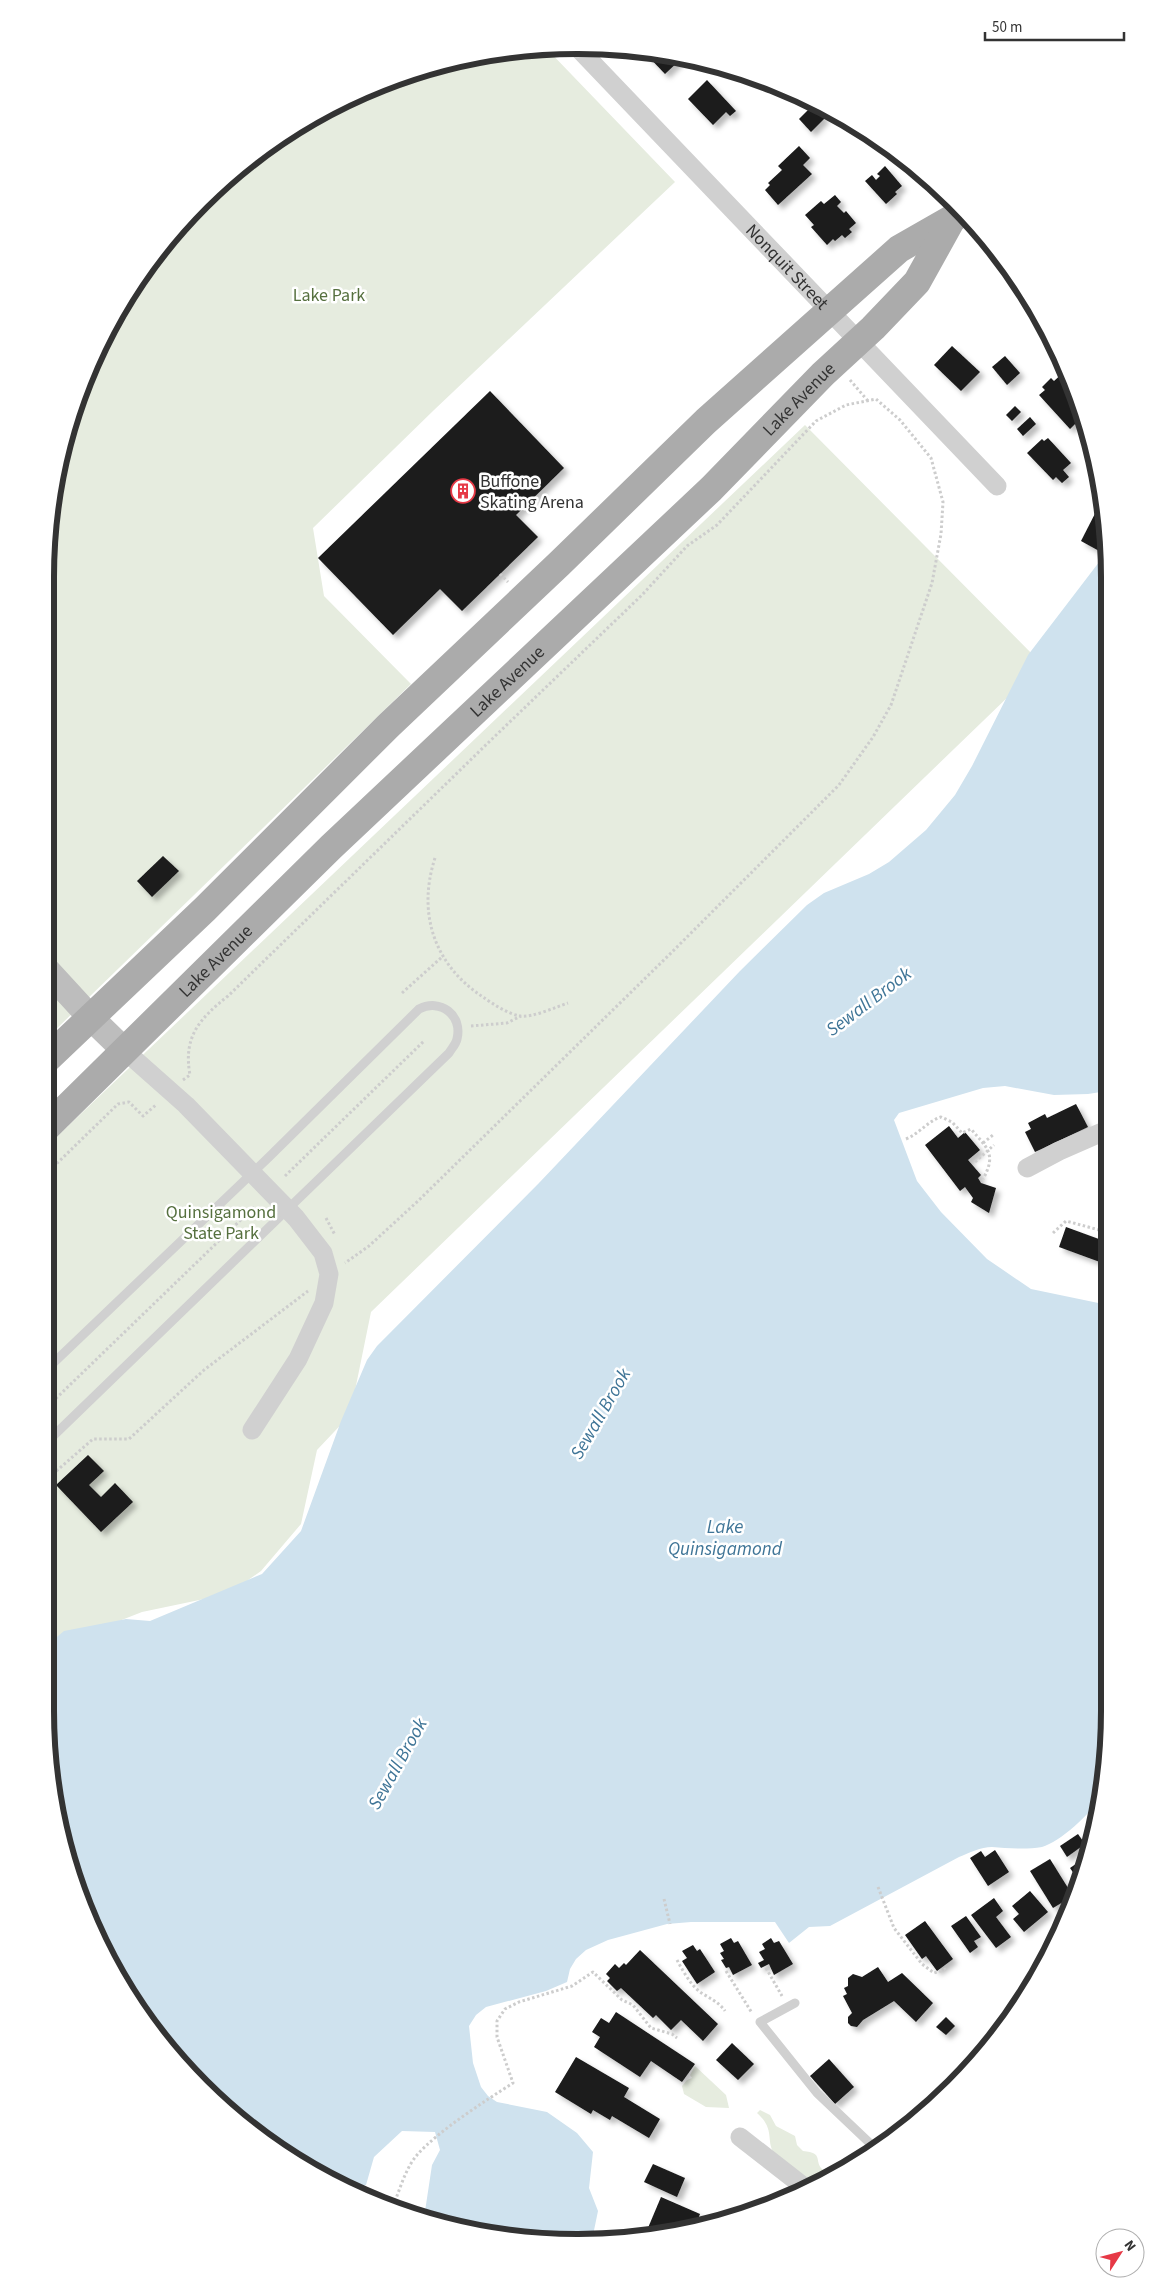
<svg xmlns="http://www.w3.org/2000/svg" width="1155" height="2288" font-family="'Source Sans 3',sans-serif">
<style>
.green{fill:#e6ecdf}
.water{fill:#cfe2ee}
.building{fill:#1a1a1a;filter:url(#shadow)}
.lines{fill:none;stroke-linecap:round;stroke-linejoin:round}
.path{stroke:#cdcdcd;stroke-width:3;stroke-dasharray:2.5 2.5;stroke-linecap:butt}
.lane{stroke:#d0d0d0;stroke-width:9}
.street{stroke:#d0d0d0;stroke-width:19}
.secondary{stroke:#bdbdbd;stroke-width:26}
.primary{stroke:#ababab;stroke-width:28}
.labels{text-anchor:middle;dominant-baseline:central;stroke-width:5;stroke-linejoin:round;paint-order:stroke}
.street-label{font-size:18px;fill:#333;stroke:#fff}
.park-label{font-size:18px;fill:#56703f;stroke:#fff}
.poi-label{font-size:18px;fill:#333;stroke:#fff;text-anchor:start}
.water-label{font-size:19px;font-style:italic;fill:#3f7597;stroke:#fff}
.rim{fill:none;stroke:#333;stroke-width:6}
</style>
<defs>
<filter id="shadow"><feDropShadow dx="4.5" dy="4.5" stdDeviation="2.5" flood-color="#0004"/></filter>
</defs>
<rect width="100%" height="100%" fill="#fff"/>
<g class="green">
<path d="M546,48L675,182L434,410L313,528L324,596L411,684L46,1039V543L63,440L100,342L155,254L226,177L311,116L406,73L508,50Z"/>
<path d="M805,425L1042,664L371,1312L350,1415L317,1450L301,1524L261,1571L228,1594L142,1612L45,1650L46,1147Z"/>
<path d="M695,2066L726,2095L729,2108L706,2107L684,2094L682,2086L687,2080L692,2078L690,2075Z"/>
<path d="M760,2110L770,2115L776,2126L795,2136L797,2145L803,2151C825,2153 813,2161 823,2170C827,2173 831,2170 836,2172L839,2169L841,2171L817,2186C803,2177 785,2167 775,2155C765,2141 776,2130 757,2113Z"/>
</g>
<path class="water" d="M1106,553L1107,1091L1088,1094L1054,1095L1005,1086L983,1088L899,1113L894,1120L917,1181L941,1212L987,1259L1031,1289L1108,1305L1109,1745C1107,1756 1104,1790 1100,1798C1090,1814 1060,1842 1042,1847C1025,1850 1008,1848 992,1847C981,1847 969,1853 959,1857L830,1926L809,1927L789,1943L775,1922H691L667,1924L608,1940L586,1950L576,1959L570,1969L567,1982L546,1991L486,2007L476,2015L469,2026L473,2063L481,2087L488,2096L497,2102L547,2112L577,2133L593,2152L589,2188L598,2211L592,2240L543,2242L473,2233L424,2218L432,2165L440,2150L435,2132L402,2131L374,2157L366,2185L347,2188L282,2153L226,2111L155,2035L116,1976L73,1882L55,1814L45,1711V1647L64,1631L126,1619L150,1621L262,1574L301,1531L341,1421L367,1360L377,1346L539,1183L740,971L807,905L824,893L869,874L889,862L926,830L955,795L972,766L1028,655Z"/>
<g class="building">
<path d="M648,52L682,58L665,74L646,54Z"/>
<path d="M707,80L736,111L730,116L726,112L713,125L688,99Z"/>
<path d="M813,105L825,118L811,132L799,119Z"/>
<path d="M799,146L810,158L803,165L812,174L778,205L765,190L770,185L768,183L782,170L778,166Z"/>
<path d="M901,159L905,161L915,168L911,171Z"/>
<path d="M885,166L902,186L895,192L897,194L886,204L865,181L872,175L876,180L880,176L877,174Z"/>
<path d="M835,195L841,202L837,206L844,213L846,211L856,223L849,229L852,232L845,238L842,235L835,241L833,239L827,245L811,227L814,225L805,215L821,201L824,204Z"/>
<path d="M1023,287L1033,306L1018,291Z"/>
<path d="M952,346L980,372L961,391L934,365Z"/>
<path d="M1005,356L1020,373L1007,385L992,367Z"/>
<path d="M1065,371L1070,377L1081,418L1070,429L1039,395L1045,390L1042,387L1051,378L1054,381Z"/>
<path d="M490,391L564,468L516,515L538,537L462,611L440,589L393,635L318,558Z"/>
<path d="M1015,406L1021,412L1012,421L1006,415Z"/>
<path d="M1030,417L1036,424L1023,436L1017,429Z"/>
<path d="M1048,438L1071,463L1063,470L1069,477L1062,483L1056,477L1053,480L1027,453L1042,439L1044,441Z"/>
<path d="M1103,498L1105,508L1106,544L1101,552L1081,541Z"/>
<path d="M163,856L179,871L152,897L137,881Z"/>
<path d="M1076,1104L1088,1127L1035,1152L1025,1132L1031,1129L1028,1123L1045,1114L1047,1118Z"/>
<path d="M949,1126L958,1138L965,1132L980,1150L968,1160L981,1175L978,1178L981,1183L996,1188L989,1213L971,1202L973,1198L965,1187L960,1191L925,1145Z"/>
<path d="M1066,1227L1107,1242L1108,1265L1059,1247Z"/>
<path d="M88,1455L104,1471L89,1485L101,1497L115,1483L133,1502L101,1532L56,1485Z"/>
<path d="M1078,1834L1085,1844L1067,1857L1060,1846Z"/>
<path d="M995,1850L1009,1872L988,1886L970,1858L981,1851L985,1857Z"/>
<path d="M1089,1855L1079,1881L1070,1868Z"/>
<path d="M1050,1859L1073,1896L1053,1908L1030,1871Z"/>
<path d="M1030,1891L1048,1912L1024,1932L1013,1919L1019,1914L1012,1906Z"/>
<path d="M994,1898L1003,1911L996,1917L1011,1937L996,1948L971,1915Z"/>
<path d="M966,1916L981,1937L974,1941L978,1947L970,1953L951,1926Z"/>
<path d="M925,1921L953,1959L937,1971L926,1956L922,1959L905,1935Z"/>
<path d="M731,1938L734,1943L738,1941L752,1965L733,1975L729,1967L726,1968L721,1960L724,1959L720,1953L724,1951L720,1944Z"/>
<path d="M771,1938L774,1943L779,1941L793,1964L774,1975L769,1964L761,1968L758,1963L764,1960L759,1952L765,1949L762,1944Z"/>
<path d="M693,1945L697,1951L700,1949L715,1972L697,1984L682,1961L687,1958L682,1951Z"/>
<path d="M640,1950L718,2024L703,2041L681,2020L671,2030L656,2015L653,2018L621,1988L617,1991L607,1981L610,1978L606,1974L615,1964L619,1968L624,1963L626,1965Z"/>
<path d="M878,1967L888,1982L902,1973L933,2003L916,2022L894,2001L863,2020L857,2027L851,2026L848,2023V2017L852,2013L843,1996L847,1994L844,1988L848,1986V1978L853,1974L862,1977Z"/>
<path d="M1024,1992L1027,1995L1020,2006L1015,2000Z"/>
<path d="M616,2012L695,2064L682,2082L651,2061L640,2077L594,2047L600,2037L592,2032L601,2018L609,2023Z"/>
<path d="M946,2017L955,2026L946,2035L936,2027Z"/>
<path d="M732,2043L754,2064L738,2080L716,2060Z"/>
<path d="M576,2057L629,2088L624,2097L660,2119L649,2138L612,2116L610,2120L593,2110L591,2114L555,2092Z"/>
<path d="M829,2059L854,2087L835,2104L810,2076Z"/>
<path d="M653,2164L685,2178L677,2197L644,2182Z"/>
<path d="M661,2197L700,2214L694,2229L651,2238L645,2235Z"/>
<path d="M378,2199L402,2208L401,2211L376,2203Z"/>
</g>
<g class="lines">
<g class="path">
<path d="M850,380L868,401"/>
<path d="M500,574L508,582"/>
<path d="M435,858C417,913 434,965 483,997C493,1004 508,1014 520,1016C532,1018 556,1007 568,1003"/>
<path d="M402,993L442,957"/>
<path d="M471,1026L507,1023L521,1016"/>
<path d="M183,1080L190,1075C183,1037 199,1019 228,996L491,740L642,595L687,546L717,525L816,421L846,405L876,399L900,420L931,458L943,502L941,534L932,583L891,705L873,737L839,785L669,955L418,1201L369,1246L345,1263"/>
<path d="M906,1139C920,1133 928,1121 941,1117L952,1122L962,1133L971,1129C987,1148 997,1154 983,1179"/>
<path d="M983,1143L993,1135"/>
<path d="M975,1162L994,1145"/>
<path d="M46,1174L118,1104L129,1102L143,1116L157,1104"/>
<path d="M285,1176L424,1041"/>
<path d="M326,1218L335,1235"/>
<path d="M1053,1233L1066,1221L1103,1231"/>
<path d="M45,1409L254,1207"/>
<path d="M45,1481L93,1439H129L204,1370L308,1291"/>
<path d="M878,1887L894,1928L922,1964L934,1973L946,1969"/>
<path d="M664,1899L670,1924"/>
<path d="M677,1960C683,1971 690,1984 700,1992C709,1998 719,2002 725,2011"/>
<path d="M766,1968L782,1996"/>
<path d="M726,1971L752,2013"/>
<path d="M395,2201C401,2186 406,2168 417,2155C438,2131 485,2101 513,2083L497,2037V2021L505,2009L519,2002L572,1986L593,1972L622,2000L633,2005L651,2028L672,2034L677,2038"/>
</g>
<g class="lane">
<path d="M45,1444L449,1053C452,1048 456,1044 457,1039C463,1015 440,998 419,1009L268,1158L45,1371"/>
<path d="M795,2003L760,2022L817,2093L876,2149"/>
</g>
<g class="street">
<path id="s1" d="M577,47L997,486"/>
<path d="M124,1050L186,1105L296,1218L323,1253L329,1274L324,1303L298,1359L252,1430"/>
<path d="M1027,1168L1059,1151L1107,1130"/>
<path d="M740,2137L808,2190"/>
</g>
<path class="secondary" d="M46,969L91,1018L124,1050"/>
<g class="primary">
<path d="M46,1060L205,909L388,726L559,564L706,421L899,249L955,217"/>
<path id="s2" d="M46,1128L331,847L711,489L823,374L873,328L917,282L952,219"/>
</g>
</g>
<defs>
<g id="building-ring" transform="scale(1.25)"><circle r="9.5" fill="#fff" stroke="#e63946" stroke-width="1.5"/><path d="M-4-6H4V6H1V3H-1V6H-4ZM-2.5-4.3h1.7v1.8h-1.7ZM.8-4.3h1.7v1.8H.8ZM-2.5-1h1.7V.8h-1.7ZM.8-1h1.7V.8H.8Z" fill="#e63946"/></g>
</defs>
<g fill-rule="evenodd">
<use href="#building-ring" x="463" y="491"/>
</g>
<g class="labels">
<g class="street-label">
<text stroke="none"><textPath href="#s1" startOffset="304">Nonquit Street</textPath></text>
<text stroke="none"><textPath href="#s2" startOffset="1048">Lake Avenue</textPath></text>
<text stroke="none"><textPath href="#s2" startOffset="642">Lake Avenue</textPath></text>
<text stroke="none"><textPath href="#s2" startOffset="238">Lake Avenue</textPath></text>
</g>
<g class="park-label">
<text x="329" y="295">Lake Park</text>
<text x="221" y="1212">Quinsigamond<tspan x="221" dy="21">State Park</tspan></text>
</g>
<g class="poi-label">
<text x="480" y="481">Buffone<tspan x="480" dy="21">Skating Arena</tspan></text>
</g>
<g class="water-label">
<text transform="translate(869 1002) rotate(-37)">Sewall Brook</text>
<text transform="translate(601 1414) rotate(-60)">Sewall Brook</text>
<text x="725" y="1527">Lake<tspan x="725" dy="22">Quinsigamond</tspan></text>
<text transform="translate(398 1764) rotate(-61)">Sewall Brook</text>
</g>
</g>
<path d="M0 0H1155V2288H0ZM577 54H578A523 523 0 0 1 1101 577V1711A523 523 0 0 1 578 2234H577A523 523 0 0 1 54 1711V577A523 523 0 0 1 577 54Z" fill="#fff" fill-rule="evenodd"/>
<path class="rim" d="M577 54H578A523 523 0 0 1 1101 577V1711A523 523 0 0 1 578 2234H577A523 523 0 0 1 54 1711V577A523 523 0 0 1 577 54Z"/>
<g transform="translate(1120 2253) rotate(54)"><circle r="24" fill="#ffffff" stroke="#adadad"/>
<path d="M0-4L9 19L0 12L-9 19Z" fill="#e63946"/>
<text y="-8" font-size="14" font-weight="bold" text-anchor="middle" fill="#333333">N</text>
</g>
<path d="M985 32v8h139v-8" fill="none" stroke="#333333" stroke-width="2.5"/>
<text x="992" y="32" font-size="15" fill="#333333" stroke="#ffffff" stroke-width="4" paint-order="stroke">50 m</text>
</svg>
